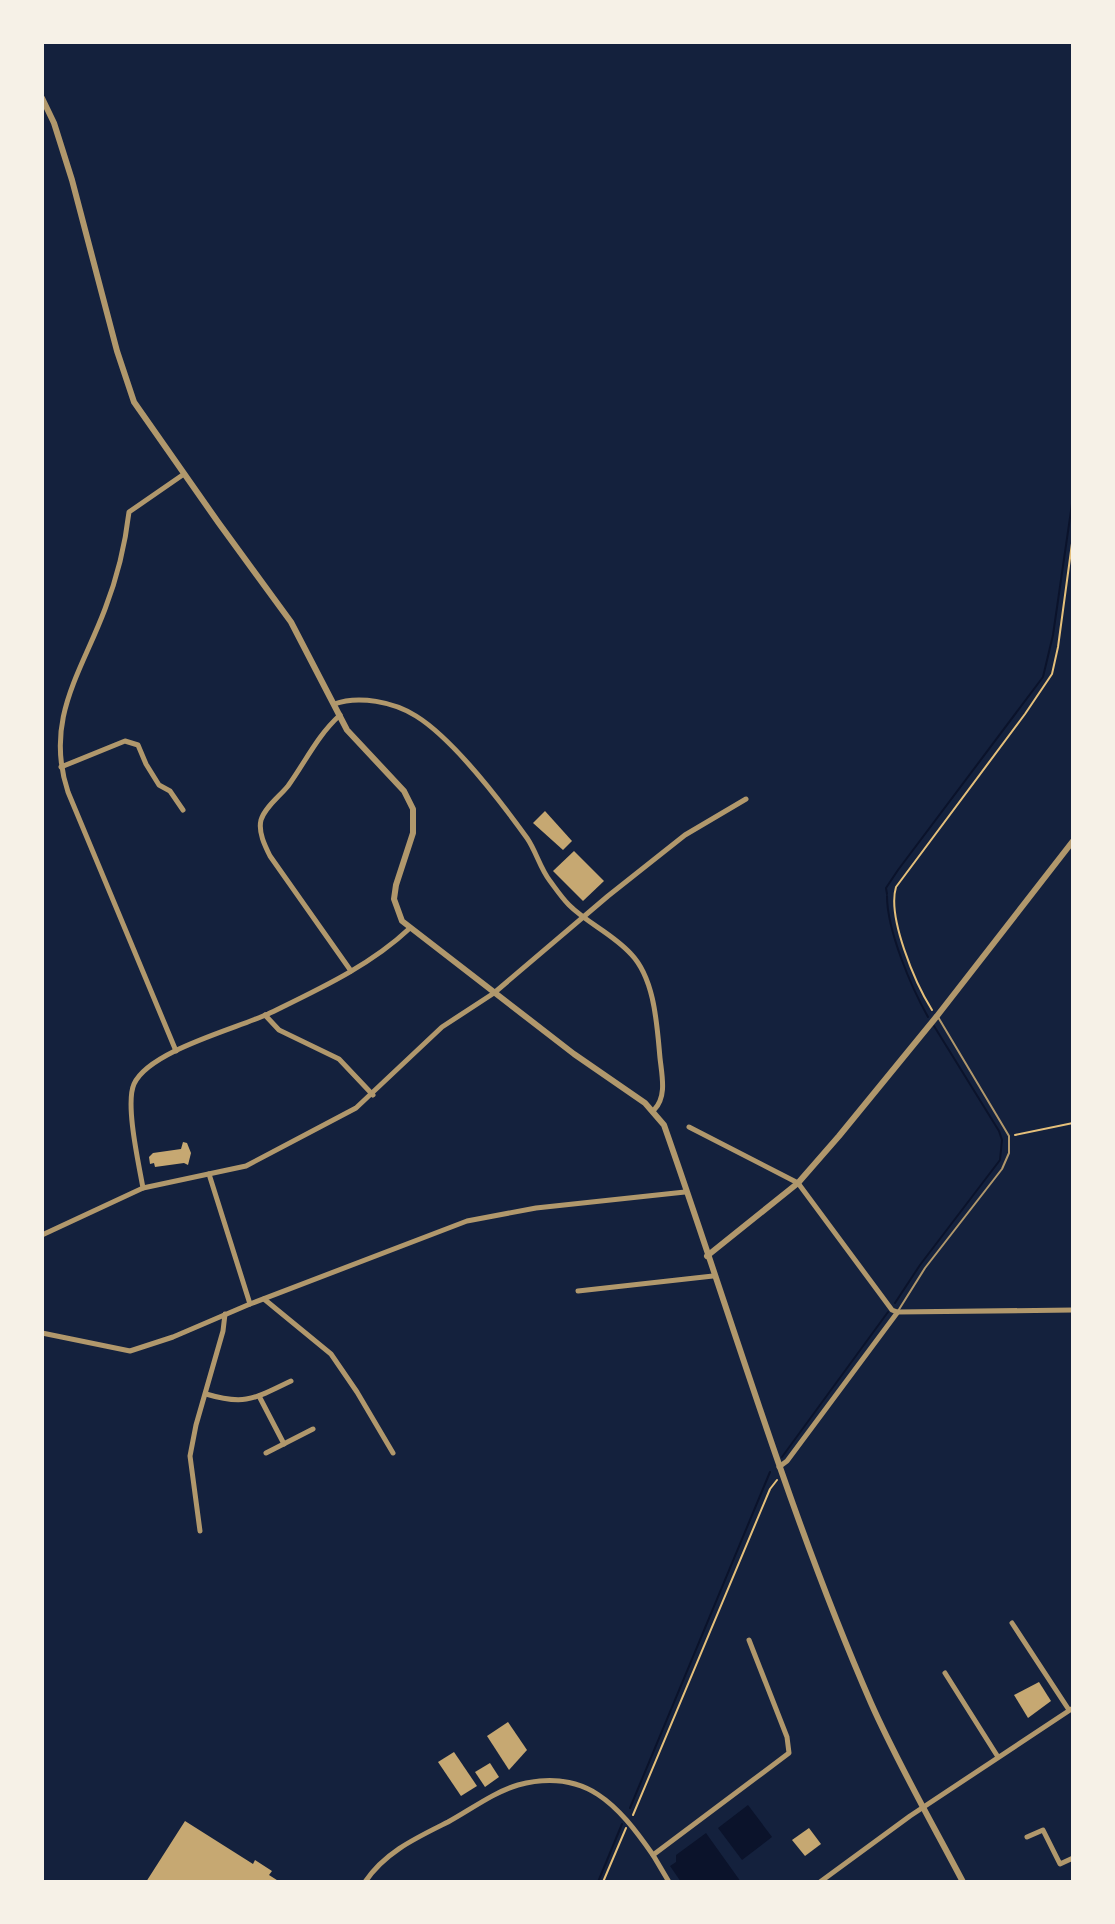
<svg xmlns="http://www.w3.org/2000/svg" width="1115" height="1924" font-family="'Work Sans',sans-serif">
<style>
.water{fill:#0b132b}
.lines{fill:none;stroke-linecap:round;stroke-linejoin:round}
.stream{stroke:#0b132b;stroke-width:2}
.building{fill:#c6a872}
.path{stroke:#e5c07b;stroke-width:2}
.service{stroke:#b1986c;stroke-width:2}
.minor{stroke:#b1986c;stroke-width:5}
.tertiary{stroke:#b1986c;stroke-width:6}
</style>
<rect width="100%" height="100%" fill="#14213d"/>
<g class="water">
<path d="M748,1805L772,1837L742,1860L718,1828Z"/>
<path d="M706,1833L741,1882H681L670,1866L676,1862V1855Z"/>
</g>
<g class="lines">
<g class="stream">
<path d="M887,894L886,888L898,870L1043,677L1053,635L1073,497"/>
<path d="M887,896C887,930 911,987 928,1017"/>
<path d="M895,1303L920,1265L1000,1160L1002,1140L999,1131L934,1026"/>
<path d="M782,1457L888,1312"/>
<path d="M630,1808L770,1472"/>
<path d="M598,1882L622,1824"/>
</g>
</g>
<g class="building">
<path d="M545,811L572,841L563,850L533,823Z"/>
<path d="M574,851L604,881L583,901L553,871Z"/>
<path d="M183,1142L187,1143L191,1153L188,1165L184,1163L155,1167L154,1163L150,1164L149,1157L153,1153L181,1149Z"/>
<path d="M1039,1682L1051,1701L1028,1718L1014,1695Z"/>
<path d="M508,1722L527,1750L509,1770L487,1736Z"/>
<path d="M454,1752L477,1786L461,1796L438,1762Z"/>
<path d="M490,1763L499,1777L485,1787L475,1772Z"/>
<path d="M185,1821L253,1864L255,1860L272,1871L269,1875L280,1882H146Z"/>
<path d="M809,1828L821,1844L805,1856L792,1840Z"/>
</g>
<g class="lines">
<g class="path">
<path d="M932,1010C915,983 887,917 896,887L1025,714L1052,674L1058,647L1073,536"/>
<path d="M1015,1135L1073,1123"/>
<path d="M633,1815L770,1489L777,1480"/>
<path d="M603,1882L626,1828"/>
</g>
<path class="service" d="M898,1311L925,1268L1002,1169L1009,1153V1136L938,1017"/>
<g class="minor">
<path d="M334,704C359,695 394,702 416,716C453,739 501,802 527,838C536,851 540,868 550,881C556,889 562,898 569,905C587,923 613,934 631,954C655,979 657,1026 660,1058C662,1076 667,1097 654,1110"/>
<path d="M340,715C317,736 306,761 288,786C280,796 265,807 261,820C258,832 265,846 270,856L351,971"/>
<path d="M61,767L125,741L138,745L146,764L159,785L170,791L183,810"/>
<path d="M265,1015L279,1030L339,1059L373,1095"/>
<path d="M176,1051L68,792C44,720 81,673 105,609C117,578 125,546 129,512L184,474"/>
<path d="M689,1127L798,1183L892,1310L897,1312"/>
<path d="M209,1174L250,1304"/>
<path d="M143,1188C139,1165 125,1104 134,1084C149,1051 235,1029 268,1014C317,990 370,966 410,928"/>
<path d="M42,1235L143,1188L246,1166L356,1108L442,1027L494,993L608,896L685,835L746,799"/>
<path d="M578,1291L713,1276"/>
<path d="M264,1299L331,1354L357,1392L393,1453"/>
<path d="M897,1312L1073,1310"/>
<path d="M42,1333L130,1351L173,1337L250,1304L467,1221L536,1208L685,1192"/>
<path d="M206,1394C246,1406 255,1398 291,1381"/>
<path d="M259,1396L284,1444"/>
<path d="M266,1453L313,1429"/>
<path d="M779,1467L787,1461L897,1313"/>
<path d="M200,1531L190,1456L196,1425L223,1331L225,1314"/>
<path d="M1012,1623L1069,1710"/>
<path d="M945,1673L998,1757"/>
<path d="M1027,1837L1043,1830L1060,1864L1073,1858"/>
<path d="M365,1882C385,1852 416,1838 448,1822C470,1810 494,1792 518,1785C586,1767 618,1805 653,1855"/>
<path d="M669,1882L653,1855L789,1753L787,1737L749,1640"/>
<path d="M820,1882L910,1816L1073,1708"/>
</g>
<g class="tertiary">
<path d="M42,98L54,123L72,180L117,351L134,402L218,522L291,622L347,730L404,791L413,809V833L396,885L394,899L402,921L574,1054L645,1103L664,1125C732,1318 789,1515 871,1703C898,1764 932,1823 963,1882"/>
<path d="M707,1256L798,1183L839,1136L937,1016L1073,841"/>
</g>
</g>
<rect width="1115" height="1924" fill="none" stroke="#f6f1e7" stroke-width="88"/>
</svg>
